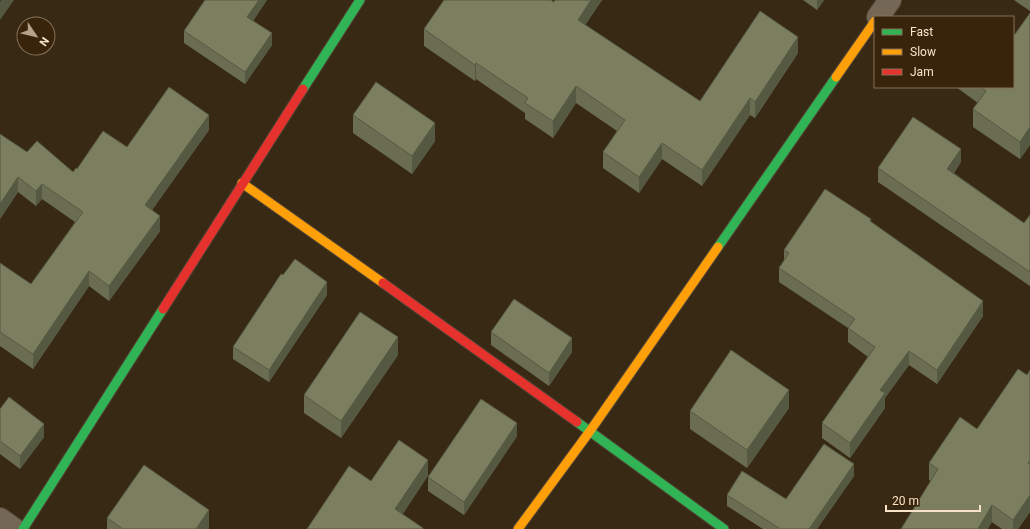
<svg xmlns="http://www.w3.org/2000/svg" width="1030" height="529" font-family="Roboto,sans-serif">
<style>
.lines{fill:none;stroke-linecap:round;stroke-linejoin:round}
.street-casing{stroke:#524535;stroke-width:24}
.fast-casing{stroke:#524535;stroke-width:11}
.slow-casing{stroke:#524535;stroke-width:11}
.jam-casing{stroke:#524535;stroke-width:11}
.street{stroke:#756756;stroke-width:22}
.fast{stroke:#30b455;stroke-width:9}
.slow{stroke:#ff9f0a;stroke-width:9}
.jam{stroke:#e5322d;stroke-width:9}
.wall{fill:#6a6d52}
.shaded-wall{fill:#565942}
.building{fill:#7b7f5f;stroke:#565942}
</style>
<rect width="100%" height="100%" fill="#382914"/>
<g class="lines">
<g class="street-casing">
<g id="street">
<path d="M878,17L890,0"/>
<path d="M0,519L14,529"/>
</g>
</g>
<g class="fast-casing">
<g id="fast">
<path d="M303,89L360,0"/>
<path d="M718,247L836,77"/>
<path d="M577,422L724,529"/>
<path d="M23,529L163,309"/>
</g>
</g>
<g class="slow-casing">
<g id="slow">
<path d="M836,77L875,21"/>
<path d="M242,183L383,283"/>
<path d="M518,529L590,431L718,247"/>
</g>
</g>
<g class="jam-casing">
<g id="jam">
<path d="M383,283L577,422"/>
<path d="M163,309L303,89"/>
</g>
</g>
<use href="#street" class="street"/>
<use href="#fast" class="fast"/>
<use href="#slow" class="slow"/>
<use href="#jam" class="jam"/>
</g>
<g class="wall">
<path d="M205,0H267L253,21L272,45L245,84L184,43V31Z"/>
<path d="M602,0L585,25L700,101L798,53L755,118L750,115L702,186L662,159L639,193L603,168V152L617,131L576,103L553,138L525,119V113L476,79L475,81L424,46V29L554,2Z"/>
<path d="M803,0H824L817,10Z"/>
<path d="M1014,0H1030V11Z"/>
<path d="M1030,13V145L1020,159L973,127V109L978,103L956,87H1013Z"/>
<path d="M353,115L435,141L412,174L353,133Z"/>
<path d="M209,130L152,210L160,231L109,301L89,286L33,369L0,346V263L31,284L75,222L42,199L36,206L18,192L0,219V134L27,152L73,172L77,169Z"/>
<path d="M961,162L954,173L1024,223L1030,215V286L878,182V168Z"/>
<path d="M871,222L983,316L937,384L909,365L885,398V408L850,458L822,438V423L868,357L848,342V328L779,282V268L784,260V250Z"/>
<path d="M327,295L269,382L233,359V347Z"/>
<path d="M491,332L572,352L549,386L491,345Z"/>
<path d="M398,355L341,438L304,413V395Z"/>
<path d="M1030,370V512L1018,529H1002L929,480V463L977,429L1027,375Z"/>
<path d="M789,408L747,468L690,429V411Z"/>
<path d="M0,409L44,437L20,469L0,454Z"/>
<path d="M517,436L464,515L428,491V477Z"/>
<path d="M854,476L817,529H763L727,506V495L786,499Z"/>
<path d="M107,518L209,528L208,529H107Z"/>
</g>
<g class="shaded-wall">
<path d="M1,0H14L0,20V2Z"/>
<path d="M259,0H267L247,29V17Z"/>
<path d="M591,0H602L578,36V20Z"/>
<path d="M817,0H824L817,10Z"/>
<path d="M272,33V45L245,84V72Z"/>
<path d="M798,37V53L755,118V102Z"/>
<path d="M476,63V79L475,81V65Z"/>
<path d="M576,86V103L553,138V121Z"/>
<path d="M750,98V115L702,186V170Z"/>
<path d="M209,115V130L145,220V205Z"/>
<path d="M435,123V141L412,174V156Z"/>
<path d="M1030,127V145L1020,159V142Z"/>
<path d="M662,143V159L639,193V177Z"/>
<path d="M961,149V162L947,182V169Z"/>
<path d="M18,177V192L0,219V204Z"/>
<path d="M42,184V199L36,206V191Z"/>
<path d="M160,216V231L109,301V286Z"/>
<path d="M89,271V286L33,369V354Z"/>
<path d="M327,282V295L269,382V370Z"/>
<path d="M983,301V316L937,384V370Z"/>
<path d="M398,337V355L341,438V421Z"/>
<path d="M572,338V352L549,386V373Z"/>
<path d="M909,351V365L885,398V408L850,458V443L880,390Z"/>
<path d="M789,390V408L747,468V450Z"/>
<path d="M517,423V436L464,515V502Z"/>
<path d="M44,424V437L20,469V456Z"/>
<path d="M428,460V476L395,526V509Z"/>
<path d="M854,464V476L817,529H809Z"/>
<path d="M1030,495V512L1018,529H1013V520Z"/>
<path d="M992,505V522L988,529H978Z"/>
<path d="M209,510V528L208,529H196Z"/>
</g>
<g class="building">
<path d="M205,0H259L247,17L272,33L245,72L184,31Z"/>
<path d="M444,0H551L554,2L555,0H591L578,20L700,101L760,11L798,37L755,102L750,98L702,170L662,143L639,177L603,152L625,120L576,86L553,121L525,103L528,98L476,63L475,65L424,29Z"/>
<path d="M1030,13V127L1020,142L973,109L986,91L980,87H1013V37Z"/>
<path d="M376,82L435,123L412,156L353,115Z"/>
<path d="M169,87L209,115L145,205L160,216L109,286L89,271L33,354L0,332V263L31,284L83,212L42,184L36,191L18,177L0,204V134L27,152L37,141L73,172L76,168L77,169L103,131L127,147Z"/>
<path d="M913,117L961,149L947,169L1024,223L1030,215V272L878,168Z"/>
<path d="M825,189L871,219L870,221L983,301L937,370L909,351L880,390L885,393L850,443L822,423L875,347L848,328L855,319L779,268L789,253L784,250Z"/>
<path d="M295,259L327,282L269,370L233,347L281,274L283,275Z"/>
<path d="M514,299L572,338L549,373L491,332Z"/>
<path d="M360,312L398,337L341,421L304,395Z"/>
<path d="M731,350L789,390L747,450L690,411Z"/>
<path d="M1018,369L1027,375L1030,370V460L1028,463L1030,464V495L1013,520L992,505L978,529H901L938,469L929,463L960,417L977,429Z"/>
<path d="M9,397L44,424L20,456L0,441V409Z"/>
<path d="M481,399L517,423L464,502L428,477Z"/>
<path d="M399,440L428,460L395,509L423,528V529H307L349,466L371,481Z"/>
<path d="M824,444L854,464L809,529H778L779,528L727,495L742,471L786,499Z"/>
<path d="M144,465L209,510L196,529H123L107,518Z"/>
</g>
<rect x="874" y="16" width="140" height="72" fill="#38240b" stroke="#857057"/>
<rect x="882" y="29" width="20" height="6" fill="#30b455" stroke="#857057"/>
<text x="910" y="36" font-size="12" fill="#f8e3ca">Fast</text>
<rect x="882" y="49" width="20" height="6" fill="#ff9f0a" stroke="#857057"/>
<text x="910" y="56" font-size="12" fill="#f8e3ca">Slow</text>
<rect x="882" y="69" width="20" height="6" fill="#e5322d" stroke="#857057"/>
<text x="910" y="76" font-size="12" fill="#f8e3ca">Jam</text>
<g transform="translate(36 36) rotate(125)"><circle r="19" fill="#38240b" stroke="#857057"/>
<path d="M0-3L7 15L0 10L-7 15Z" fill="#b5a28a"/>
<text y="-6" font-size="11" font-weight="bold" text-anchor="middle" fill="#f8e3ca">N</text>
</g>
<path d="M886 505v6h94v-6" fill="none" stroke="#f8e3ca" stroke-width="2"/>
<text x="892" y="505" font-size="12" fill="#f8e3ca" stroke="#38240b" stroke-width="3" paint-order="stroke">20 m</text>
</svg>
